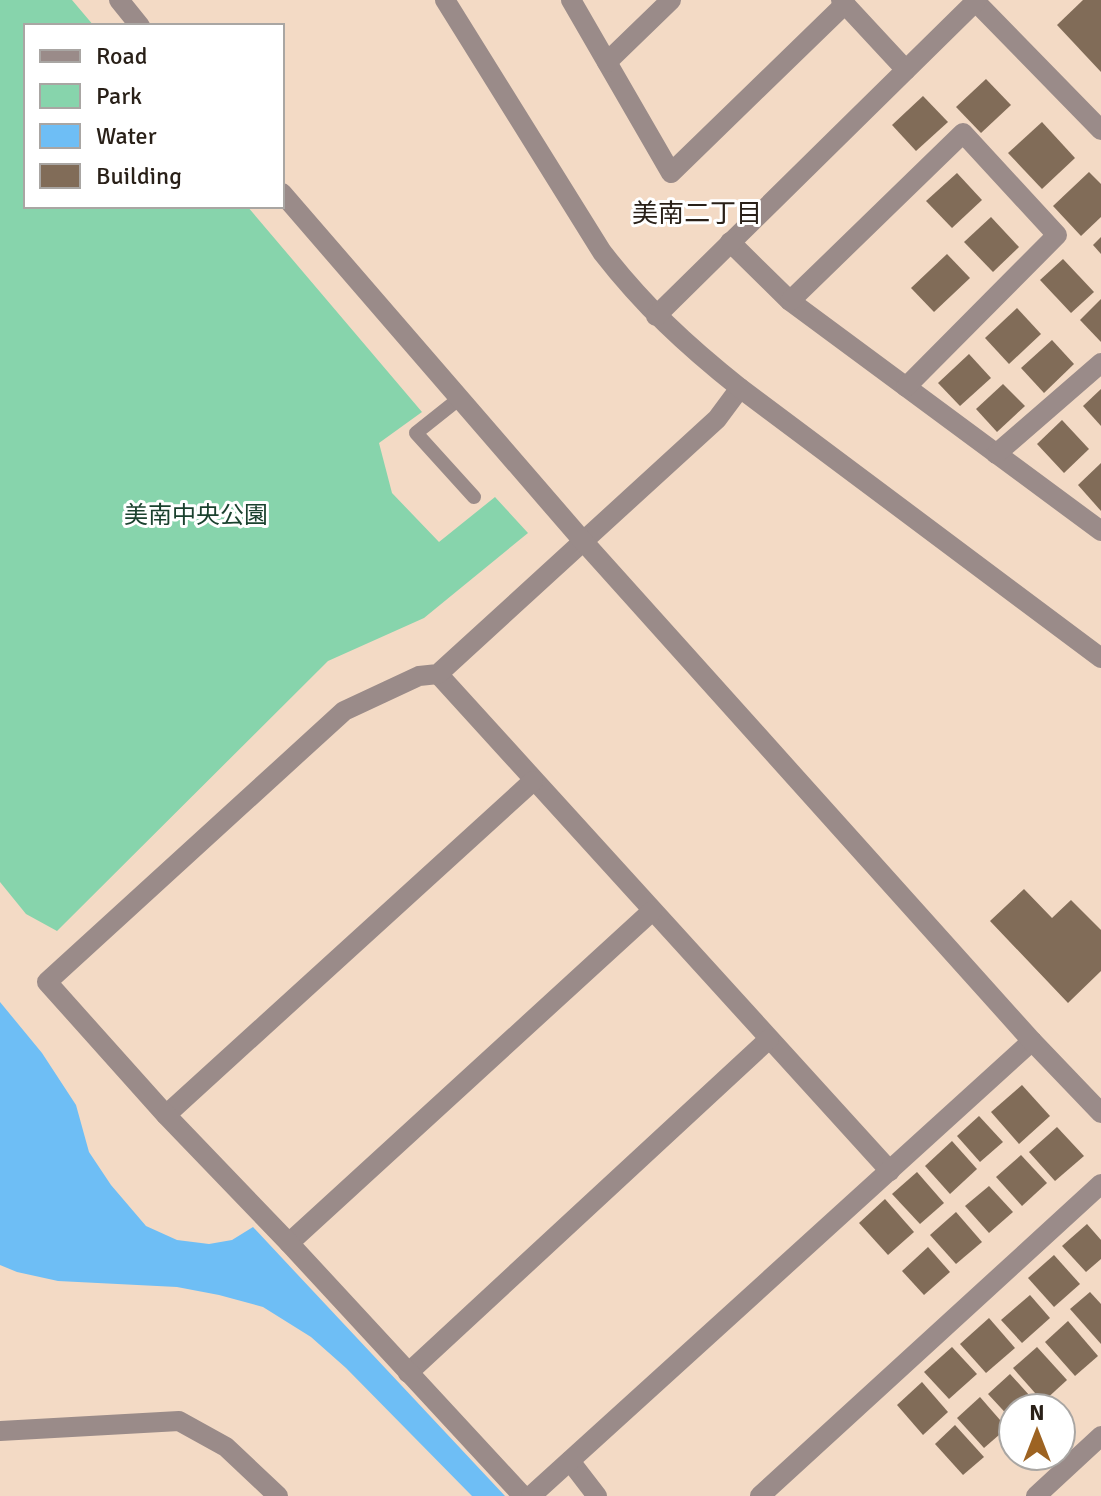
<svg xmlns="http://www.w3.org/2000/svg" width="1101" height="1496" font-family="Signika,'Noto Sans JP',sans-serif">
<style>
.green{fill:#87d4ac}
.water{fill:#6ebef5}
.building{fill:#816c58}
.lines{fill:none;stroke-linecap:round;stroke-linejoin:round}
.service{stroke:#9a8b89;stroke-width:14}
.minor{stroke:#9a8b89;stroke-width:20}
.tertiary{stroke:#9a8b89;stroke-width:20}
.labels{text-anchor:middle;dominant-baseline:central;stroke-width:6;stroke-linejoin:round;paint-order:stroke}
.park-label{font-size:24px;fill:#1a412e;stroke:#fff}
.neighbourhood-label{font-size:26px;fill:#292018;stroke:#fff}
</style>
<rect width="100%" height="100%" fill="#f3dac5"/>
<path class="green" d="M0,0H72L94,26H26V206H247L422,412L379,443L392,493L439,542L495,497L528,533L424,618L328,661L57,931L26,914L0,882Z"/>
<path class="water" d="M0,1002L42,1053L76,1105L89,1152L111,1185L146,1226L177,1240L209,1244L232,1240L253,1227L505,1496H472L346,1368L311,1337L263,1307L219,1295L177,1287L58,1281L17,1272L0,1265Z"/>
<g class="building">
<path d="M1083,0H1101V72L1057,25Z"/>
<path d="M986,79L1011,105L981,133L956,107Z"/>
<path d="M923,96L948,122L916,151L892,125Z"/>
<path d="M1042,122L1075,158L1042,189L1008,153Z"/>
<path d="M1089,172L1101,184V217L1081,236L1053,206Z"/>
<path d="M957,173L982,200L952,228L926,201Z"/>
<path d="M991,217L1019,247L993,272L964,242Z"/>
<path d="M1101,237V254L1093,245Z"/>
<path d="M947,254L970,278L934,312L911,288Z"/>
<path d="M1063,259L1094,292L1071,313L1040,280Z"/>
<path d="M1101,299V342L1080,320Z"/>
<path d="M1017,308L1041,334L1009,364L985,338Z"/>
<path d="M1052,340L1074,364L1044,393L1021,368Z"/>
<path d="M969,354L991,378L960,406L938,383Z"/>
<path d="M1003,384L1025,406L997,432L976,409Z"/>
<path d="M1101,389V426L1083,406Z"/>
<path d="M1062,420L1089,449L1064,473L1037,444Z"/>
<path d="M1101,463V511L1078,485Z"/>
<path d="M1024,889L1052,918L1071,900L1101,930V971L1068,1003L990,921Z"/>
<path d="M1022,1085L1050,1116L1019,1144L991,1112Z"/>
<path d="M979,1116L1003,1142L980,1162L957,1136Z"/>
<path d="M1057,1127L1084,1156L1055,1181L1029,1152Z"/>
<path d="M952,1141L977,1169L950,1194L925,1166Z"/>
<path d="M1021,1155L1047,1183L1022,1206L996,1177Z"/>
<path d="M917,1172L944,1203L920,1224L892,1194Z"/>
<path d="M989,1186L1013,1212L989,1233L965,1206Z"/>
<path d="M885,1199L914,1232L888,1255L859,1223Z"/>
<path d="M956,1212L982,1242L956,1264L930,1235Z"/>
<path d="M1087,1224L1101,1240V1259L1086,1272L1062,1246Z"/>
<path d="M928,1247L950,1272L924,1295L902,1271Z"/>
<path d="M1054,1255L1080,1284L1054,1307L1028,1278Z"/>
<path d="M1090,1292L1101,1304V1344L1070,1309Z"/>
<path d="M1030,1295L1050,1318L1022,1343L1001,1320Z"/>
<path d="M989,1318L1015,1348L986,1373L960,1344Z"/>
<path d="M1068,1321L1098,1356L1075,1376L1045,1342Z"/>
<path d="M952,1347L977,1374L949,1399L924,1372Z"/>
<path d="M1037,1347L1067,1380L1043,1402L1013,1368Z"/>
<path d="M1010,1374L1039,1406L1037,1408H1013V1421L988,1394Z"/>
<path d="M922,1382L948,1412L923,1435L897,1405Z"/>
<path d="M980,1397L1007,1428L984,1448L957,1418Z"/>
<path d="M955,1425L984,1457L963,1475L935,1444Z"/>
</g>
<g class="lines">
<path class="service" d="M460,398L416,433L474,497"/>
<g class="minor">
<path d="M571,0L671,173L845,4"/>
<path d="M841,0L906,70"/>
<path d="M607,62L671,0"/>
<path d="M730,242L790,301L1101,531"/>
<path d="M790,301L963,133L1057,235L906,387"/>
<path d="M996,454L1101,363"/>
<path d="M438,674L890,1171"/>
<path d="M166,1115L533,781"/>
<path d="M289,1243L652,911"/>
<path d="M408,1373L769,1039"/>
<path d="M0,1431L179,1421L226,1447L278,1496"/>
<path d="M570,1461L597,1496"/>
<path d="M523,1496L289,1243L166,1115L47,982L344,711L419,676L438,674L717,419L740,388"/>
<path d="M531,1496L1032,1041"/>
<path d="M760,1496L1101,1184"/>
</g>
<g class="tertiary">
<path d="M119,0L140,26"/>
<path d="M445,0L602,252C644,306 686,345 740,388L1101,658"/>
<path d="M974,0L1101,130"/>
<path d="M282,193L583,541L1032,1041L1101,1113"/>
<path d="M656,316L977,0"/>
<path d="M1036,1496L1101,1436"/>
</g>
</g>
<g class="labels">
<g class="park-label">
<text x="196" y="515">美南中央公園</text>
</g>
<g class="neighbourhood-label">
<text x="697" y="214">美南二丁目</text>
</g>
</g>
<rect x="24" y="24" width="260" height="184" fill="#ffffff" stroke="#a9a6a3" stroke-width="2"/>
<rect x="40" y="50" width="40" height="12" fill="#9a8b89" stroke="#a9a6a3" stroke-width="2"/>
<text x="96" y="64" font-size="24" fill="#292018">Road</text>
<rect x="40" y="84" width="40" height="24" fill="#87d4ac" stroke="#a9a6a3" stroke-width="2"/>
<text x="96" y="104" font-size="24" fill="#292018">Park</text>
<rect x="40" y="124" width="40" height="24" fill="#6ebef5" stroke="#a9a6a3" stroke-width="2"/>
<text x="96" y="144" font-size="24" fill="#292018">Water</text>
<rect x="40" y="164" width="40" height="24" fill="#816c58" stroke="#a9a6a3" stroke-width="2"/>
<text x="96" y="184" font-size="24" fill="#292018">Building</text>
<g transform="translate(1037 1432)"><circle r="38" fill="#ffffff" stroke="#a9a6a3" stroke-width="2"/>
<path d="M0-6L14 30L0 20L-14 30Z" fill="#9d6322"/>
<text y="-12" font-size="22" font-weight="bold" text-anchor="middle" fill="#292018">N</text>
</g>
</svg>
